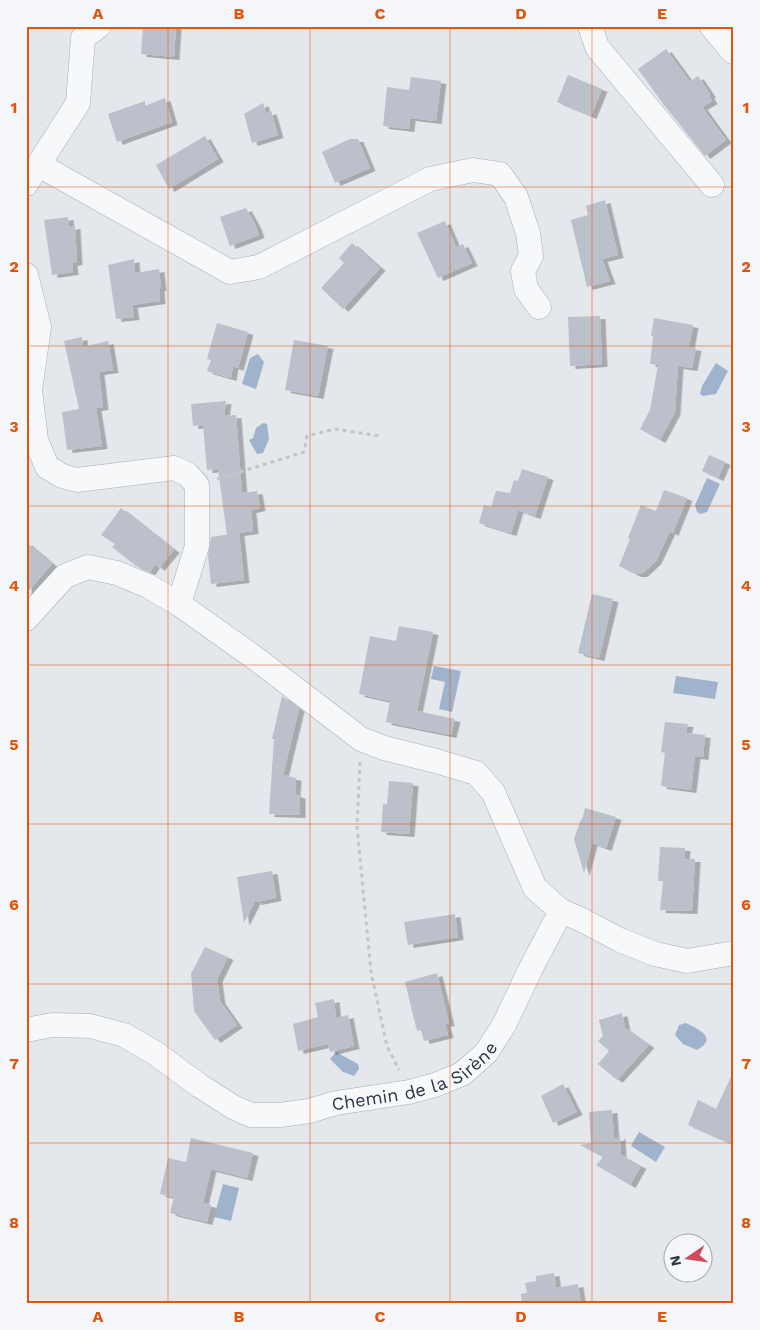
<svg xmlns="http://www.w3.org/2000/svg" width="760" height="1330" font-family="'Work Sans',sans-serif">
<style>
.water{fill:#9fb4cc}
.building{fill:#bbc0ca;filter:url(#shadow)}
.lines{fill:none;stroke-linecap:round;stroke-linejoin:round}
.minor-casing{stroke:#a9aeb7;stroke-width:25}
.tertiary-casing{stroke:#a9aeb7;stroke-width:29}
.path{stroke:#c2c5cb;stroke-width:3;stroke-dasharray:4 4;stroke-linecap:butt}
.minor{stroke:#f7f8fa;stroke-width:24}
.tertiary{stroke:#f7f8fa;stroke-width:28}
.grid{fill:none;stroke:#df570f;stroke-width:1;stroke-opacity:0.55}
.labels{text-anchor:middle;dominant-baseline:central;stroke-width:5;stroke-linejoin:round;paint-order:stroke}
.street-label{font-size:18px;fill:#2b3445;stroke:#f4f6f9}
.neatline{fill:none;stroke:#df570f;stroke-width:2}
.grid-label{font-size:16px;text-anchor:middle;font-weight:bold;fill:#df570f}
</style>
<defs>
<filter id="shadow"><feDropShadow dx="5.5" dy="3" stdDeviation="0" flood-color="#0004"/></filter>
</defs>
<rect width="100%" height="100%" fill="#e4e7ec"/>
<g class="water">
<path d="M258,354L264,362L256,389L242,384L250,358Z"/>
<path d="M716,363L728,371L716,394L703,396L700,394L702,386Z"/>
<path d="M263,423L267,424L269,439L263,453L257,454L249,440L253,438L256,428Z"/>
<path d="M707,478L720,484L707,512L700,514L697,512L695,505Z"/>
<path d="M434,666L461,671L452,712L439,709L445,682L431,679Z"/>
<path d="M676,676L718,682L715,699L673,693Z"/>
<path d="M686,1023C698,1029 719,1038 697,1050L683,1044L675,1035L679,1025Z"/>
<path d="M336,1052L358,1064L359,1069L354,1076L343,1072L330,1059Z"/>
<path d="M639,1132L665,1147L656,1162L631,1146Z"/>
<path d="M223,1184L239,1188L231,1221L214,1217Z"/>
</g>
<g class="building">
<path d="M143,26H176L174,57L141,54Z"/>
<path d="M666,49L690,82L698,76L710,94L709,96L712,101L702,107L726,140L705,156L664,105L638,69Z"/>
<path d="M568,75L602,89L591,116L557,102Z"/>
<path d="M411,77L441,81L436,121L410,118L409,129L383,126L387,87L409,90Z"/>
<path d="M165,98L172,122L117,142L108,114L145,101V106Z"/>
<path d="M263,103L266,113L271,111L278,135L252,143L244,114Z"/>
<path d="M205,136L218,159L169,189L156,165Z"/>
<path d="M350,139H358L370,168L335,183L322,152Z"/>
<path d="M605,200L618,255L602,259L610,281L587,287L571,220L588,215L586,206Z"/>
<path d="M246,208L256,226L259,235L230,246L220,217Z"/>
<path d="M68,217L69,227L75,226L77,262L72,263L73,272L52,275L44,220Z"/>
<path d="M445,221L456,247L463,244L472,263L438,278L417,233Z"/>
<path d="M352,243L380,268L343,309L321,288L344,263L339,258Z"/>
<path d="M134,259L135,273L159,269L161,288H159L160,301L132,305L134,317L116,319L108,265Z"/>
<path d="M600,316L602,364L570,366L568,317Z"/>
<path d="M654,318L693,325L689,347L696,348L692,368L678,366L675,412L660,440L640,429L650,410L658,365L650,364L653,336H651Z"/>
<path d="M217,323L248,332L238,368L233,366L231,378L207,371L211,360L207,359Z"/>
<path d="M82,337L83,347L108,341L113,370L99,372L103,407L96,408L102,446L67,450L62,412L79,409L64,341Z"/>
<path d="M294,340L328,346L318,396L285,390Z"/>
<path d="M226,401L224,416L236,415L242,493L257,491L260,508L251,510L253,531L239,533L244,580L211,584L208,556L211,537L238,533L227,535L218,469L207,470L203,425L193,426L191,404Z"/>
<path d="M709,455L725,462L718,478L702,471Z"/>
<path d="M522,469L548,477L535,516L518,510L511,533L479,523L484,505L491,507L496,491L510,493L514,480L518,481Z"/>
<path d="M664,490L687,498L673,533L670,531L656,561L642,574H636L619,566L630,539L628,538L641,505L656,511Z"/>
<path d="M121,508L174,550L159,568L155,564L150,572L136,566L112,547L115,544L101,535Z"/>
<path d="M26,542L52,564L26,594Z"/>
<path d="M592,594L613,599L599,658L578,653Z"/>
<path d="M399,626L433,632L417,711L455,719L451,735L386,722L390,701L359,694L370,636L396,641Z"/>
<path d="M282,696L299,709L283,775L296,778L295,794L300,796V815L269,814L274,739H272Z"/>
<path d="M665,722L688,724L686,733L705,735L703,757L695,756L691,790L661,786L665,753L661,752Z"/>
<path d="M389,781L413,783L409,834L381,832L383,804H387Z"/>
<path d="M585,808L616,817L606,848L592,843L584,873L574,839L581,819L582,820Z"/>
<path d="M660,847L685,848L684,859H695L692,911L660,910L663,881H658Z"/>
<path d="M272,871L276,898L256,902V899L244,923L237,877Z"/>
<path d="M455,914L458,937L408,945L404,922Z"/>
<path d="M205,947L228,957L217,979L220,1001L237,1025L215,1040L194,1011L191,974Z"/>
<path d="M437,973L449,1023L445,1024L448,1035L424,1041L421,1030L417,1031L405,982Z"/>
<path d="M334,999L336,1018L348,1015L354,1046L330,1052L328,1044L298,1051L293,1024L318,1017L315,1003Z"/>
<path d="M622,1013L625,1028L649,1045L617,1080L598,1064L609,1051L598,1041L603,1036L599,1020Z"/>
<path d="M734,1070V1145L688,1125L698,1100L716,1109Z"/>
<path d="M563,1084L577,1112L553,1123L541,1096Z"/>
<path d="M612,1110L614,1138H618L620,1135L621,1155L641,1166L630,1185L596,1165L603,1157L580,1145L591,1143L589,1112Z"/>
<path d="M191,1138L253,1153L247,1178L211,1169L203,1203L211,1205L207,1222L170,1213L174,1197L160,1194L168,1158L186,1162Z"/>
<path d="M554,1273L556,1288L578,1284L581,1304H522L521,1294L527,1293L525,1283L536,1281V1276Z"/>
</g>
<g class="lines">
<g class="minor-casing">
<g id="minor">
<path d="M590,26L597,47L712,185"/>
<path d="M39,165L230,272L259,267L430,179L473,170L500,174L516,197L528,233L531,256L523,271L526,289L539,307"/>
<path d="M26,184L78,103L83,38L99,26"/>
<path d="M26,275L39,327L30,390L36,440L47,467L62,476L77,480L174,468L187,474L197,485V546L179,604"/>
<path d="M26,619L65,576L88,567L117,573L148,586L179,604L255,658L361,739L384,748L436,761L476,773L493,792L535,888L561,911"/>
<path id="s1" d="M26,1030L52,1025L90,1026L124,1035L155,1053L200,1086L233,1107L251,1115H280L309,1111L336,1103L409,1092L435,1085L462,1074L486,1053L504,1025L531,968L561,911L582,920L620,940L655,954L687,961L734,953"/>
</g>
</g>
<g class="tertiary-casing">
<path id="tertiary" d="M714,26L734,50"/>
</g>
<g class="path">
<path d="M217,479L304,452L307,436L335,429L380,436"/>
<path d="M360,762L357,826L371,972L387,1046L399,1070"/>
</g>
<use href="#minor" class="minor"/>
<use href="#tertiary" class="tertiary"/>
</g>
<path class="grid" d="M168,26V1304M310,26V1304M450,26V1304M592,26V1304M26,187H734M26,346H734M26,506H734M26,665H734M26,824H734M26,984H734M26,1143H734"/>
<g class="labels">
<g class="street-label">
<text stroke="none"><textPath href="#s1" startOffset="421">Chemin de la Sirène</textPath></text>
</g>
</g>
<rect width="760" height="1330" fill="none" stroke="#f4f6f9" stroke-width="55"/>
<g transform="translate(688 1258) rotate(257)"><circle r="24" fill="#f4f6f9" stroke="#a4a8b1"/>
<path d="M0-4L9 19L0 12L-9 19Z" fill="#d1495b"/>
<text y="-8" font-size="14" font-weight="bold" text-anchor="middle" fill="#2b3445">N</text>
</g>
<rect x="28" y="28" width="704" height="1274" class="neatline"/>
<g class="grid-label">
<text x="98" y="19">A</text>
<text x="239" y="19">B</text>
<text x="380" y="19">C</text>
<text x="521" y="19">D</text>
<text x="662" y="19">E</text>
<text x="14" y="113">1</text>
<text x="746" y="113">1</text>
<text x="14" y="272">2</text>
<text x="746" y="272">2</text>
<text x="14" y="432">3</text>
<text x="746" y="432">3</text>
<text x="14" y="591">4</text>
<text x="746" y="591">4</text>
<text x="14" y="750">5</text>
<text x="746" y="750">5</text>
<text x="14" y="910">6</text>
<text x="746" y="910">6</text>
<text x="14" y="1069">7</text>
<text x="746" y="1069">7</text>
<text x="14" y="1228">8</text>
<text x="746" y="1228">8</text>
<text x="98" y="1322">A</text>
<text x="239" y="1322">B</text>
<text x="380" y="1322">C</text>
<text x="521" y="1322">D</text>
<text x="662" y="1322">E</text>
</g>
</svg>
